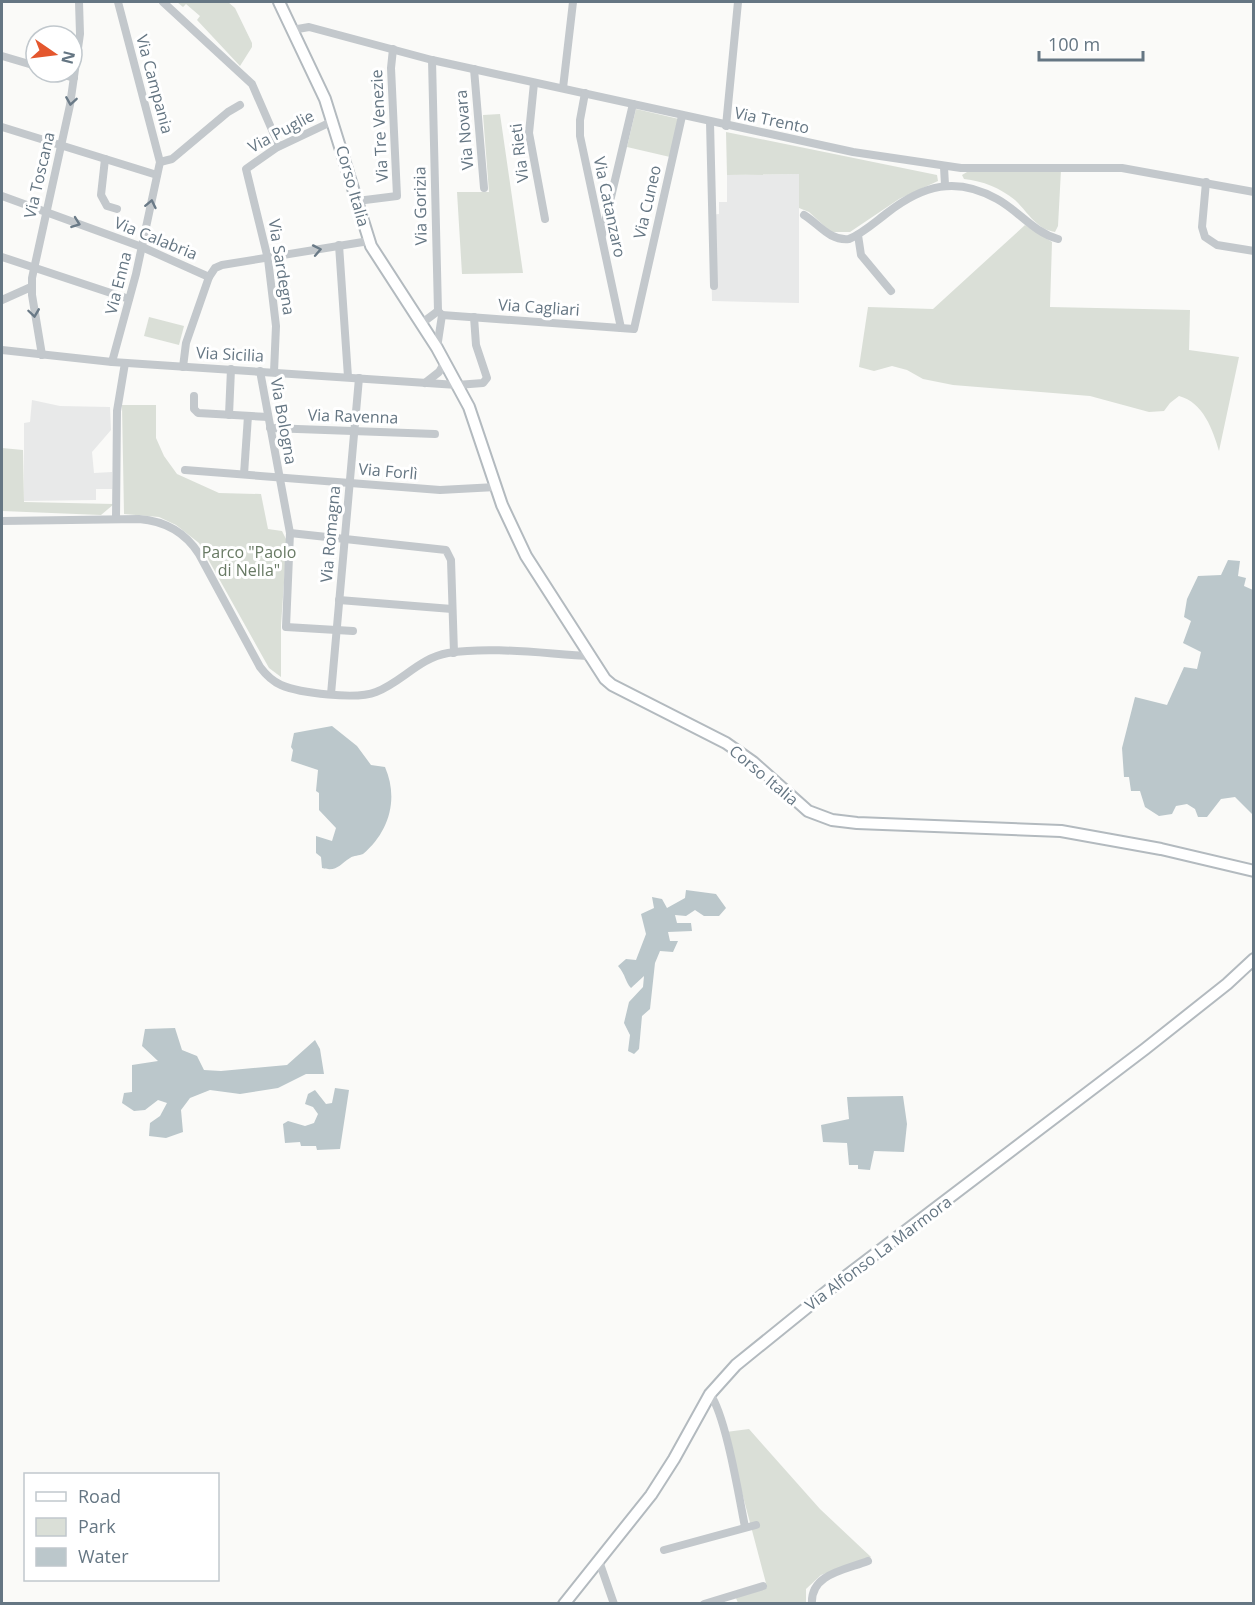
<svg xmlns="http://www.w3.org/2000/svg" width="1255" height="1605" font-family="'Open Sans',sans-serif">
<style>
.built{fill:#e8e9e9}
.green{fill:#dadfd7}
.water{fill:#bbc7cb}
.lines{fill:none;stroke-linecap:round;stroke-linejoin:round}
.secondary-casing{stroke:#b3babf;stroke-width:14}
.street{stroke:#c3c8cc;stroke-width:8}
.secondary{stroke:#fff;stroke-width:10}
.oneway{stroke:#6a7a87}
.labels{text-anchor:middle;dominant-baseline:central;stroke-width:6;stroke-linejoin:round;paint-order:stroke}
.street-label{font-size:16px;fill:#657683;stroke:#fff}
.park-label{font-size:16px;fill:#687a64;stroke:#fff}
</style>
<rect width="100%" height="100%" fill="#fafaf8"/>
<g class="built">
<path d="M799,174V303L712,301L710,215L719,214V202H727V175Z"/>
<path d="M32,400L60,406L110,407L111,430L92,452L94,473L112,472V489H96V500L24,501V423L30,422Z"/>
</g>
<g class="green">
<path d="M177,2H228L235,8L252,43V47L240,66L197,20L200,16L186,4L183,7Z"/>
<path d="M636,109L679,119L670,157L627,147Z"/>
<path d="M500,114L523,273L462,274L457,192H489L483,115Z"/>
<path d="M726,132L937,175L938,181L899,199L850,232H831L809,212L799,208V174L727,175Z"/>
<path d="M1061,170L1058,226L1055,232C1036,229 1028,212 1015,200C1000,188 983,181 964,179L962,175L967,172Z"/>
<path d="M1025,225L1052,242L1050,307L1190,310L1189,350L1239,357L1219,451C1213,430 1203,402 1179,396L1170,403L1164,411L1149,412L1090,396L953,385L923,379L907,370L892,366L874,371L859,367L868,307L933,309Z"/>
<path d="M149,317L184,326L179,345L144,336Z"/>
<path d="M122,405H156V438L164,456L177,474L219,493L261,494L268,529L282,531L287,541L281,625V677L269,668L199,543L176,525L159,517L124,514Z"/>
<path d="M2,448L23,450L24,502L114,504L101,515L2,511Z"/>
<path d="M749,1429L820,1509L871,1557L821,1575L806,1589V1603H738L736,1598L767,1587L726,1432Z"/>
</g>
<g class="water">
<path d="M1228,560L1240,561L1238,576L1246,578L1244,586L1253,590V834L1252,814L1235,797L1221,799L1207,817H1198L1195,809L1187,804L1176,806L1172,814L1159,816L1145,807L1140,791H1131L1129,777H1124L1122,748L1135,697L1167,705L1184,667L1197,669L1201,652L1183,643L1191,621L1184,617L1187,599L1198,576L1221,575Z"/>
<path d="M332,726L357,746L371,765L385,767C399,799 389,832 363,854C359,856 354,855 350,858C339,865 337,872 322,868L321,857L316,853V836L332,841L336,828L319,810V793L316,791L318,770L291,761L293,750L291,747L294,733Z"/>
<path d="M686,890L716,894L726,908L719,916H704L695,910L686,916L675,915L677,923H691L692,931L668,932L670,941H678L673,952L660,951L655,963L650,1009L642,1016L639,1049L634,1054L628,1051L630,1035L624,1023L629,1002L643,987L644,976L631,988C625,982 626,975 618,966L626,959L636,960L646,934L641,914L654,908L652,897L662,899L667,908L685,898Z"/>
<path d="M175,1028L182,1050L197,1056L204,1070L221,1071L287,1065L315,1040L320,1049L324,1074H306L278,1088L240,1094L210,1090L190,1098L181,1110L183,1132L166,1138L149,1136L150,1123L160,1116L167,1103L158,1100L145,1110L134,1111L122,1103L124,1093L132,1092V1065L158,1061L142,1046L145,1029Z"/>
<path d="M335,1088L349,1090L340,1149L317,1150L316,1146H301L300,1142L285,1143L283,1124L288,1121L305,1126L314,1123L318,1114L313,1107L305,1104L308,1094L315,1090L326,1104L332,1103Z"/>
<path d="M903,1096L907,1124L904,1152L874,1151L870,1170L858,1169V1165H849L847,1143L823,1142L821,1125L849,1119L847,1097Z"/>
</g>
<g class="lines">
<g class="secondary-casing">
<g id="secondary">
<path d="M279,2L325,99L371,246L437,348L469,407L502,505L526,556L605,679L612,685L726,743L753,762L808,811L832,820L857,823L1061,831L1161,849L1254,871"/>
<path d="M564,1604L651,1495L674,1459L710,1394L736,1365L841,1280L1145,1049L1227,984L1254,959"/>
</g>
</g>
<g class="street">
<path d="M163,2L252,84L279,146"/>
<path d="M292,30L309,27L432,60L853,152L961,168H1122L1254,192"/>
<path d="M2,56L36,66"/>
<path d="M432,60L438,311L442,315L437,348"/>
<path d="M474,69L484,188"/>
<path d="M55,72L74,78"/>
<path d="M534,83L529,133L545,219"/>
<path d="M563,88L573,2"/>
<path d="M585,93L580,120V136L621,328"/>
<path d="M710,122L714,286"/>
<path d="M726,126L738,2"/>
<path d="M2,127L157,175"/>
<path d="M105,159L101,195L107,206L117,209"/>
<path d="M160,162L172,159L228,112L240,105"/>
<path d="M944,167L945,185"/>
<path d="M1206,182L1202,227L1205,237L1217,245L1254,251"/>
<path d="M2,196L142,247L209,277L215,268L222,265L369,241"/>
<path d="M357,201L397,196L391,68L393,49"/>
<path d="M804,215C819,224 829,241 849,239C863,233 875,222 887,213C923,185 956,176 997,199C1019,211 1033,232 1058,239"/>
<path d="M602,235L633,104"/>
<path d="M858,235L861,255L891,291"/>
<path d="M339,245L348,377"/>
<path d="M2,257L129,299"/>
<path d="M2,300L31,287"/>
<path d="M442,315L634,329L682,116"/>
<path d="M422,323L438,311"/>
<path d="M2,350L112,362L457,385L483,383L487,378L476,345L474,317"/>
<path d="M42,355L32,295V278L70,105L80,34L79,2"/>
<path d="M112,362L136,274L160,162L118,2"/>
<path d="M183,367L186,343L209,277"/>
<path d="M260,371L290,533L286,627L353,631"/>
<path d="M274,372L276,326L268,259L246,169L276,148L333,121"/>
<path d="M425,383L439,372L445,362"/>
<path d="M194,396V409L198,413L268,417"/>
<path d="M229,415L231,369"/>
<path d="M270,428L435,434"/>
<path d="M185,470L440,490L496,487"/>
<path d="M244,474L248,416"/>
<path d="M116,519L117,411L125,363"/>
<path d="M2,521L139,519C165,521 185,532 199,554L260,667C266,675 272,681 281,685C300,693 356,700 376,692C402,682 419,658 448,653C492,646 546,654 591,656"/>
<path d="M290,533L446,550L451,560L454,653"/>
<path d="M339,600L452,609"/>
<path d="M331,694L359,378"/>
<path d="M710,1394C726,1416 739,1497 745,1527"/>
<path d="M664,1550L756,1525"/>
<path d="M599,1561L614,1604"/>
<path d="M704,1604L763,1586"/>
<path d="M812,1604C810,1574 845,1570 868,1561"/>
</g>
<use href="#secondary" class="secondary"/>
</g>
<defs><path id="oneway-chevron" d="M-2-3.5L2.5 0L-2 3.5" fill="none" stroke-width="1.6" stroke-linecap="round" stroke-linejoin="round" transform="scale(1.5)"/></defs>
<g class="oneway">
<use href="#oneway-chevron" transform="translate(71 101) rotate(99)"/>
<use href="#oneway-chevron" transform="translate(151 204) rotate(-78)"/>
<use href="#oneway-chevron" transform="translate(76 223) rotate(20)"/>
<use href="#oneway-chevron" transform="translate(317 250) rotate(-11)"/>
<use href="#oneway-chevron" transform="translate(34 313) rotate(82)"/>
</g>
<g class="labels">
<g class="street-label">
<text transform="translate(155 84) rotate(75)">Via Campania</text>
<text transform="translate(772 120) rotate(12)">Via Trento</text>
<text transform="translate(379 126) rotate(-93)">Via Tre Venezie</text>
<text transform="translate(464 130) rotate(-95)">Via Novara</text>
<text transform="translate(281 131) rotate(-28)">Via Puglie</text>
<text transform="translate(519 153) rotate(-97)">Via Rieti</text>
<text transform="translate(39 175) rotate(-77)">Via Toscana</text>
<text transform="translate(353 186) rotate(74)">Corso Italia</text>
<text transform="translate(647 202) rotate(-77)">Via Cuneo</text>
<text transform="translate(420 206) rotate(-91)">Via Gorizia</text>
<text transform="translate(610 207) rotate(78)">Via Catanzaro</text>
<text transform="translate(156 238) rotate(22)">Via Calabria</text>
<text transform="translate(282 267) rotate(81)">Via Sardegna</text>
<text transform="translate(118 283) rotate(-76)">Via Enna</text>
<text transform="translate(539 307) rotate(4)">Via Cagliari</text>
<text transform="translate(230 354) rotate(3)">Via Sicilia</text>
<text transform="translate(353 416) rotate(2)">Via Ravenna</text>
<text transform="translate(284 421) rotate(80)">Via Bologna</text>
<text transform="translate(388 471) rotate(5)">Via Forlì</text>
<text transform="translate(330 534) rotate(-85)">Via Romagna</text>
<text transform="translate(764 775) rotate(40)">Corso Italia</text>
<text transform="translate(878 1253) rotate(-37)">Via Alfonso La Marmora</text>
</g>
<g class="park-label">
<text x="249" y="552">Parco "Paolo<tspan x="249" dy="18">di Nella"</tspan></text>
</g>
</g>
<rect width="1255" height="1605" fill="none" stroke="#657683" stroke-width="6"/>
<rect x="24" y="1473" width="195" height="108" fill="#ffffff" stroke="#c1c8cd" stroke-width="1.5"/>
<rect x="36" y="1492" width="30" height="9" fill="#ffffff" stroke="#c1c8cd" stroke-width="1.5"/>
<text x="78" y="1503" font-size="18" fill="#657683">Road</text>
<rect x="36" y="1518" width="30" height="18" fill="#dadfd7" stroke="#c1c8cd" stroke-width="1.5"/>
<text x="78" y="1533" font-size="18" fill="#657683">Park</text>
<rect x="36" y="1548" width="30" height="18" fill="#bbc7cb" stroke="#c1c8cd" stroke-width="1.5"/>
<text x="78" y="1563" font-size="18" fill="#657683">Water</text>
<g transform="translate(54 54) rotate(104)"><circle r="28" fill="#ffffff" stroke="#c1c8cd" stroke-width="1.5"/>
<path d="M0-4.5L10 22L0 15L-10 22Z" fill="#e4572e"/>
<text y="-9" font-size="16" font-weight="bold" text-anchor="middle" fill="#657683">N</text>
</g>
<path d="M1039 51v9h104v-9" fill="none" stroke="#657683" stroke-width="3"/>
<text x="1048" y="51" font-size="18" fill="#657683" stroke="#ffffff" stroke-width="4.5" paint-order="stroke">100 m</text>
</svg>
